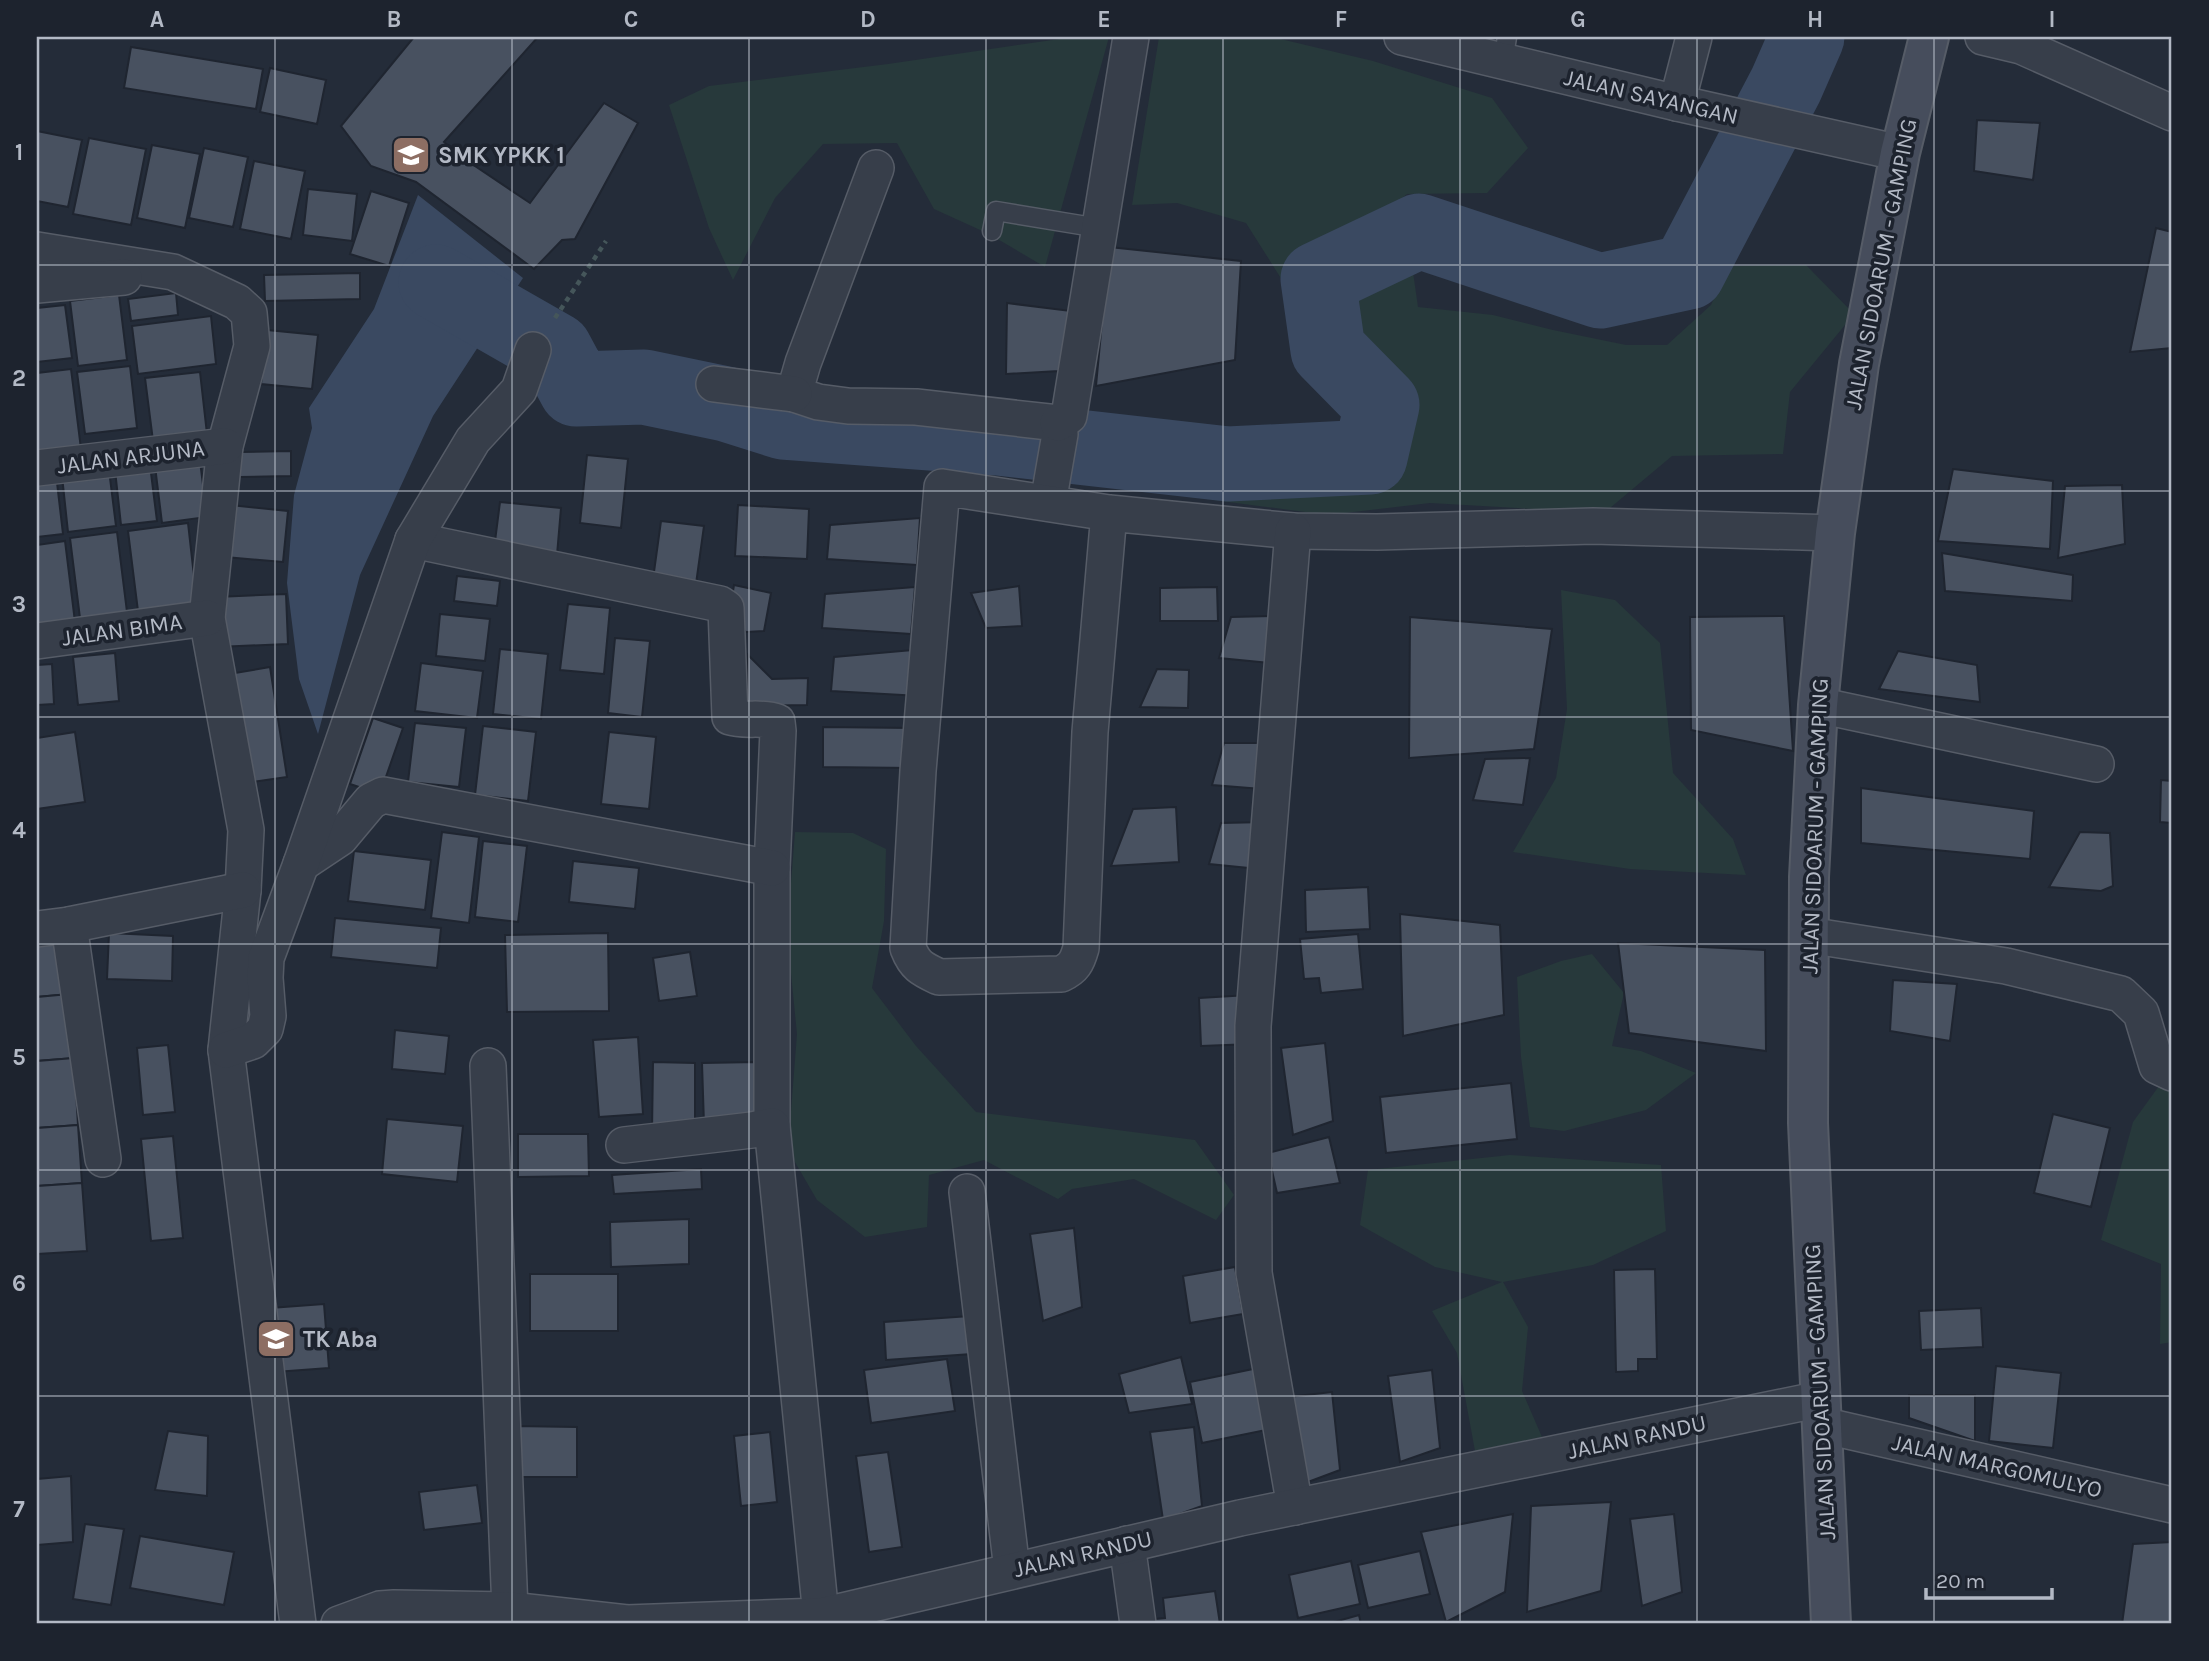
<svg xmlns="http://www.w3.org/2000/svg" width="2209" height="1661" font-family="Karla,sans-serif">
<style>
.green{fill:#27393b}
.water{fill:#3a4961}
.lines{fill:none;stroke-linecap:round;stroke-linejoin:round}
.river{stroke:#3a4961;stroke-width:75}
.building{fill:#485160;stroke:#1f2530;stroke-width:2}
.lane-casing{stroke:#565c67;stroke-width:21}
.street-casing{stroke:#565c67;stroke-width:38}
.secondary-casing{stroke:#565c67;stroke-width:42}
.path{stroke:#45565a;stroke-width:4.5;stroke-dasharray:5 5;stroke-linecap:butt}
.lane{stroke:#373e4a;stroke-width:18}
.street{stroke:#373e4a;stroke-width:35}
.secondary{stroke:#464d5c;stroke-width:38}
.grid{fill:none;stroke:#b3b9c5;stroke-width:2;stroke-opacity:0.55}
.labels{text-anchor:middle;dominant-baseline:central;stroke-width:7;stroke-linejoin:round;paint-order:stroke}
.street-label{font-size:23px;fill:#b3b9c5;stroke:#1d232e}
.poi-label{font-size:23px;font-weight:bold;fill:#b3b9c5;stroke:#1d232e;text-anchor:start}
.neatline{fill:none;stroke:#b3b9c5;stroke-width:2.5}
.grid-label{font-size:23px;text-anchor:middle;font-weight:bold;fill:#b3b9c5}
</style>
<rect width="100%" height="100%" fill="#242c39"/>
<g class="green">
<path d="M1073,37H1109L1045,267L989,234L934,209L897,143L823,144L775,198L733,280L709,228L669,105L709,86L888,64Z"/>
<path d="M1159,37H1272L1373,61L1492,98L1528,148L1487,193L1407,194L1289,291L1246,223L1177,203L1132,205Z"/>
<path d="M1412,265L1418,307L1493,315L1553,330L1626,345H1667L1711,305L1729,266L1806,265L1854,314L1790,392L1783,454L1672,456L1604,513L1430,503L1328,515L1138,490L1074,484L1086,440L1239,449L1346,478L1402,458L1406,400L1352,338L1337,303L1350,278Z"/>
<path d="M1561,590L1615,600L1660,643L1673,773L1733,839L1746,875L1630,869L1513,852L1556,778L1567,709Z"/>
<path d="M795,832L853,833L886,849L884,921L872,988L916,1046L976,1112L1195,1140L1234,1195L1216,1220L1134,1179L1072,1189L1058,1199L984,1160L929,1175L927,1227L865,1237L817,1200L788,1150L797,1034L787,933Z"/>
<path d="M1592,954L1624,993L1612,1046L1641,1051L1696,1073L1646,1110L1564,1131L1530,1127L1521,1057L1517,977L1561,961Z"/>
<path d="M2172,1068V1342L2160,1344L2161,1264L2101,1240L2133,1122Z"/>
<path d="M1510,1155L1661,1165L1666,1231L1593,1265L1503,1282L1528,1327L1522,1391L1542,1437L1475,1451L1457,1353L1432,1311L1502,1282L1435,1267L1360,1225L1368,1170Z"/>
</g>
<path class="water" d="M418,195L523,278L433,416L360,575L318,734L299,679L287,583L294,495L312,428L309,408L374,309Z"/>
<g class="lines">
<path class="river" d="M436,282L555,350L576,389L644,387L726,404L783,422L998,438L1228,464L1370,457L1382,405L1328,350L1318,279L1419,231L1600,291L1688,272L1786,85L1807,37"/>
</g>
<g class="building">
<path d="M414,37H538L444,142L466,160L530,203L604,103L638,123L575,239L562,240L534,269L416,182L371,166L341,126Z"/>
<path d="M131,47L263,69L256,109L124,88Z"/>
<path d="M270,68L326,80L317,124L260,112Z"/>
<path d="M1977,120L2040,123L2033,180L1974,171Z"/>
<path d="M37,131L82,140L68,207L37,201Z"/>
<path d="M89,138L146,149L131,225L73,214Z"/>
<path d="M152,145L200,154L185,228L137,218Z"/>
<path d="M204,148L248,157L233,227L189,218Z"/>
<path d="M254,161L305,171L291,239L240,229Z"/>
<path d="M308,189L357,194L352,241L303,235Z"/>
<path d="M371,191L409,203L389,266L350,254Z"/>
<path d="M2156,228L2172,232V348L2130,352Z"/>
<path d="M1109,247L1241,261L1235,360L1096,386Z"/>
<path d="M360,273V299L265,301L264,275Z"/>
<path d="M176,293L178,315L131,321L128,299Z"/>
<path d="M119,295L127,360L78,366L70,301Z"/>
<path d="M1007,303L1071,311L1059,371L1006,374Z"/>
<path d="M65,305L72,358L37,362V308Z"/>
<path d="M211,316L216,364L138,374L132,326Z"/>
<path d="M267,330L318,335L312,389L261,384Z"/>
<path d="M130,366L137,428L85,434L77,372Z"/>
<path d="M71,369L81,449L37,455V373Z"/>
<path d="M200,372L207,434L153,441L145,378Z"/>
<path d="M291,451V476L240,477V452Z"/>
<path d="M587,455L628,459L621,528L580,523Z"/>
<path d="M200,461L207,517L162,523L155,466Z"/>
<path d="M150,465L157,521L121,525L115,470Z"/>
<path d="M1953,469L2053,481L2050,549L1938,541Z"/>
<path d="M109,470L116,526L68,532L62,476Z"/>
<path d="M56,474L63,534L37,537V477Z"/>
<path d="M2122,485L2125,544L2058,558L2065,486Z"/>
<path d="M500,502L561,508L557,555L494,549Z"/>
<path d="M230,505L288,511L283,562L225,557Z"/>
<path d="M738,505L809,509L807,559L735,556Z"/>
<path d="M920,518L917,565L827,559L830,525Z"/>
<path d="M661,521L704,526L696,584L653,579Z"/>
<path d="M188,523L197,603L138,611L128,531Z"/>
<path d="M117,532L127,612L80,618L70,538Z"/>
<path d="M65,541L75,622L37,627V545Z"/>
<path d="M1942,553L2073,575L2072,601L1945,591Z"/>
<path d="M457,576L500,581L497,606L454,601Z"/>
<path d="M734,585L771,593L764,631L746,632L729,615Z"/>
<path d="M1019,586L1022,626L986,628L971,593Z"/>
<path d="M915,587L911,634L822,628L825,594Z"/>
<path d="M1217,587L1218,621H1160V588Z"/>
<path d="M286,594L288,644L217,647L216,597Z"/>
<path d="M568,604L610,608L604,674L560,670Z"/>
<path d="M440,614L490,619L485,661L436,656Z"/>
<path d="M1276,616L1270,663L1219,658L1231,617Z"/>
<path d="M1784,616L1793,751L1691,730L1690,617Z"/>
<path d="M1410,617L1552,629L1534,749L1409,758Z"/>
<path d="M615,638L650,641L642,717L608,713Z"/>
<path d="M500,649L548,654L541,719L493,714Z"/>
<path d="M924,649L920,696L831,691L834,657Z"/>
<path d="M1898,651L1977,665L1980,702L1879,689Z"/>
<path d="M115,653L119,701L78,705L73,657Z"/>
<path d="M748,655L772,679L808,678L807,705L748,706Z"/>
<path d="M421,663L483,671L477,718L415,711Z"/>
<path d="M52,664L54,704L37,705V665Z"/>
<path d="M270,667L287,777L245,783L229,674Z"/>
<path d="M1157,669L1189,670L1188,708L1140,707Z"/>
<path d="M373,718L403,728L380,794L350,784Z"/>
<path d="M415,723L466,728L459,787L408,782Z"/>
<path d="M483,726L536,732L528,801L475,795Z"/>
<path d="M823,727L913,728L912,768L823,767Z"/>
<path d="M75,732L85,802L37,809V738Z"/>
<path d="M609,732L656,737L649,809L601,804Z"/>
<path d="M1224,743H1268L1262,789L1212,785Z"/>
<path d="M1530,758L1523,805L1473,800L1485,759Z"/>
<path d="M2161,780L2172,781V823L2160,822Z"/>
<path d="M1861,788L2034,811L2030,859L1861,843Z"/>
<path d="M1176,807L1179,862L1111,866L1133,809Z"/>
<path d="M1266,822L1259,869L1209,864L1221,823Z"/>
<path d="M442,832L479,837L469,923L431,918Z"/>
<path d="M2080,832L2110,833L2113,886L2101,891L2049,887Z"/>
<path d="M483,841L527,846L518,922L475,917Z"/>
<path d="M354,851L431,860L425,910L348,901Z"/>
<path d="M573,861L639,868L635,909L569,902Z"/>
<path d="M1368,887L1370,929L1306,932L1305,890Z"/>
<path d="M1400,914L1500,925L1504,1015L1403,1036Z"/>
<path d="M335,918L441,928L437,968L331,957Z"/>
<path d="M109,933L173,936L172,981L107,979Z"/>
<path d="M608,933L609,1011L507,1012L505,935Z"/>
<path d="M1358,934L1363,989L1321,993L1319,978L1304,979L1300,939Z"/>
<path d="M66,936L69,994L37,997V938Z"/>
<path d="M1618,943L1765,950L1766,1051L1629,1033Z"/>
<path d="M690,952L697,996L659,1001L653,958Z"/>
<path d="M1893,980L1957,984L1950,1041L1890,1031Z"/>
<path d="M69,994L74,1058L37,1061V997Z"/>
<path d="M1249,995L1252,1044L1201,1046L1199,998Z"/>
<path d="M395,1030L449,1036L445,1074L392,1069Z"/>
<path d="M638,1037L643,1114L599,1117L593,1040Z"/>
<path d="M1325,1043L1333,1121L1293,1135L1281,1048Z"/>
<path d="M168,1045L175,1112L143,1115L137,1048Z"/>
<path d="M74,1058L78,1125L37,1128V1061Z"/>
<path d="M653,1062L695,1063V1132H652Z"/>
<path d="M757,1062L759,1124L704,1125L702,1063Z"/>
<path d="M1511,1083L1517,1139L1386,1153L1380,1097Z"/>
<path d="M2053,1114L2110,1128L2091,1207L2034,1193Z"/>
<path d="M387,1119L463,1126L457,1182L382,1174Z"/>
<path d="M78,1125L82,1183L37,1186V1128Z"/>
<path d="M518,1134H588L589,1176L518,1177Z"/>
<path d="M173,1136L183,1238L151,1241L141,1139Z"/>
<path d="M1329,1137L1340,1183L1277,1193L1268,1153Z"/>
<path d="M701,1169L702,1189L614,1194L612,1175Z"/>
<path d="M82,1183L87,1251L37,1254V1186Z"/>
<path d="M689,1219V1264L611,1267L610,1222Z"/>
<path d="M1074,1228L1082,1307L1043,1321L1030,1234Z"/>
<path d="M1235,1267L1243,1314L1190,1323L1183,1276Z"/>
<path d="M1655,1269L1657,1359H1638V1371L1616,1372L1614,1270Z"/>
<rect x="530" y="1274" width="88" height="57"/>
<path d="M324,1304L329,1368L275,1372L270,1308Z"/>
<path d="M1981,1308L1983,1347L1921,1350L1919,1311Z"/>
<path d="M970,1316L972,1354L886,1360L884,1322Z"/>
<path d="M1181,1357L1192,1404L1129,1413L1119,1374Z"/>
<path d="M947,1359L955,1411L871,1423L864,1370Z"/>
<path d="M1996,1366L2061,1373L2053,1448L1989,1441Z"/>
<path d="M1258,1368L1271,1429L1202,1443L1190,1382Z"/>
<path d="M1432,1370L1440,1448L1400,1462L1388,1376Z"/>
<path d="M1332,1392L1340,1470L1300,1485L1288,1397Z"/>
<path d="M1909,1395H1975V1441L1909,1418Z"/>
<path d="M514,1426L577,1427V1477H513Z"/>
<path d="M1194,1427L1202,1506L1163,1520L1150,1432Z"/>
<path d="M168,1431L208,1436L207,1496L155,1490Z"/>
<path d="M770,1432L777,1502L741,1506L734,1436Z"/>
<path d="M888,1452L902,1547L869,1552L856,1456Z"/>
<path d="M71,1476L73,1542L37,1545V1479Z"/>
<path d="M477,1485L482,1523L424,1530L419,1492Z"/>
<path d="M1611,1502L1601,1591L1527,1612L1531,1506Z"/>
<path d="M1513,1514L1505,1592L1446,1622L1421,1532Z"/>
<path d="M1674,1514L1682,1592L1642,1606L1630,1519Z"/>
<path d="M85,1524L124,1529L111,1605L73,1599Z"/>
<path d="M140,1536L234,1552L224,1605L130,1588Z"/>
<path d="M2172,1542V1624H2122L2133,1544Z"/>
<path d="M1420,1551L1430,1594L1368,1608L1358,1565Z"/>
<path d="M1351,1561L1360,1604L1298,1618L1289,1575Z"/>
<path d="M1215,1591L1220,1624H1156L1155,1619L1165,1618L1163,1598Z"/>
<path d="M1359,1615L1361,1624H1327Z"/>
</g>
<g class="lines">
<g class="lane-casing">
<g id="lane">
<path d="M1503,62L1507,37"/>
<path d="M992,231L996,211L1099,228"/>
</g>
</g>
<g class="street-casing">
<g id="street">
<path d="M1402,37L1677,103L1900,153"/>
<path d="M1983,37L2021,46L2172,113"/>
<path d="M1677,103L1694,37"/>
<path d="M876,168L803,363L794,394L818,402L848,406L916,407L1058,423L1060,434L1048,503"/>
<path d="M37,250L173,272L237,302L249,313L252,346L225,446L207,618L246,830L243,890L226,1050L298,1624"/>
<path d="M37,285L124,277"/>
<path d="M714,384L794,394"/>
<path d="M1058,423L1069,416L1131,37"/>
<path d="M37,468L225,446"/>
<path d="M1109,513L1090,732L1081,948C1077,962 1074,968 1061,974L939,977C922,969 915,966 908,948L918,771L942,487L1109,513L1293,531L1377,532L1593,526L1835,533"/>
<path d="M1293,531L1253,1026L1254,1273L1295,1507"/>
<path d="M413,540L720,604L726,608L730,717C745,722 762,716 777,722L778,731L772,868V1126"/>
<path d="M37,641L207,618"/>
<path d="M1818,705L2096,764"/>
<path d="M301,864L340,838L371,801L383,795L772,868"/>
<path d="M69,925L103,1159"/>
<path d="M37,929L69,925L243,890"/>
<path d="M1808,935L2006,966L2121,994L2141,1013L2157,1066L2172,1073"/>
<path d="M226,1050L253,1041L265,1029L268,1016L265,978L266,958L301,864L413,540L473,440L519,390L533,350"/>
<path d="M488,1066L510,1610"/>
<path d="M624,1145L752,1130L772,1126L821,1616"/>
<path d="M967,1192L1012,1570"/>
<path d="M1822,1425L2172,1505"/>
<path d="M1127,1544L1138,1624"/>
<path d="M339,1624L380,1609L394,1608L510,1610L627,1623L821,1616L1240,1518L1821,1399"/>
</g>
</g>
<g class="secondary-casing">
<path id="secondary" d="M1831,1624L1808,1123L1809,877L1818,705L1835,533L1859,364L1900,153L1929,37"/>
</g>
<path class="path" d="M555,318L606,241"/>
<use href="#lane" class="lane"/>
<use href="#street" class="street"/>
<use href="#secondary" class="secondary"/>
</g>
<path class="grid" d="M275,37V1624M512,37V1624M749,37V1624M986,37V1624M1223,37V1624M1460,37V1624M1697,37V1624M1934,37V1624M37,265H2172M37,491H2172M37,717H2172M37,944H2172M37,1170H2172M37,1396H2172"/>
<defs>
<g id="school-square" transform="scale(2.0125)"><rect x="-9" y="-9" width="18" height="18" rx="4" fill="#8d6e63" stroke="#1d232e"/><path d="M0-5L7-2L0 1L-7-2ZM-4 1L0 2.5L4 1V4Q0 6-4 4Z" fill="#fff"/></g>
</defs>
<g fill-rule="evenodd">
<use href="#school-square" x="411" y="155"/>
<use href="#school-square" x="276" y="1339"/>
</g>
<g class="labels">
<g class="street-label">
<text transform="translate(1651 97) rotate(13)">JALAN SAYANGAN</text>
<text transform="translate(1881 264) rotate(-79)">JALAN SIDOARUM - GAMPING</text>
<text transform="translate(131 457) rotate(-7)">JALAN ARJUNA</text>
<text transform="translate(122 630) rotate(-8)">JALAN BIMA</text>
<text transform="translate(1815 826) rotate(-88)">JALAN SIDOARUM - GAMPING</text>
<text transform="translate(1820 1392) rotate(-93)">JALAN SIDOARUM - GAMPING</text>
<text transform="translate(1637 1437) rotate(-12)">JALAN RANDU</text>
<text transform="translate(1997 1466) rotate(13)">JALAN MARGOMULYO</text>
<text transform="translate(1083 1554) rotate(-13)">JALAN RANDU</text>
</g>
<g class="poi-label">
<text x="438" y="155">SMK YPKK 1</text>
<text x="303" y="1339">TK Aba</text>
</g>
</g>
<rect width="2209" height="1661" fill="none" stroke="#1d232e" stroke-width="77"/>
<path d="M1926 1588v10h126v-10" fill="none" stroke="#b3b9c5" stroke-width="3.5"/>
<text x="1936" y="1588" font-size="21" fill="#b3b9c5" stroke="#1d232e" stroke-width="5" paint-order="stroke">20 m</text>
<rect x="38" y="38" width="2132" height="1584" class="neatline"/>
<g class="grid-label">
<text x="157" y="27">A</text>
<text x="394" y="27">B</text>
<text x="631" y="27">C</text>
<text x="868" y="27">D</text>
<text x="1104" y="27">E</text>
<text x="1341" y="27">F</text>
<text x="1578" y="27">G</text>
<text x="1815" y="27">H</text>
<text x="2052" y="27">I</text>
<text x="19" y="160">1</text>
<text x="19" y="386">2</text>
<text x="19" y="612">3</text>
<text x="19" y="838">4</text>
<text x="19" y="1065">5</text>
<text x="19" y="1291">6</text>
<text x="19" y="1517">7</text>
</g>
</svg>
